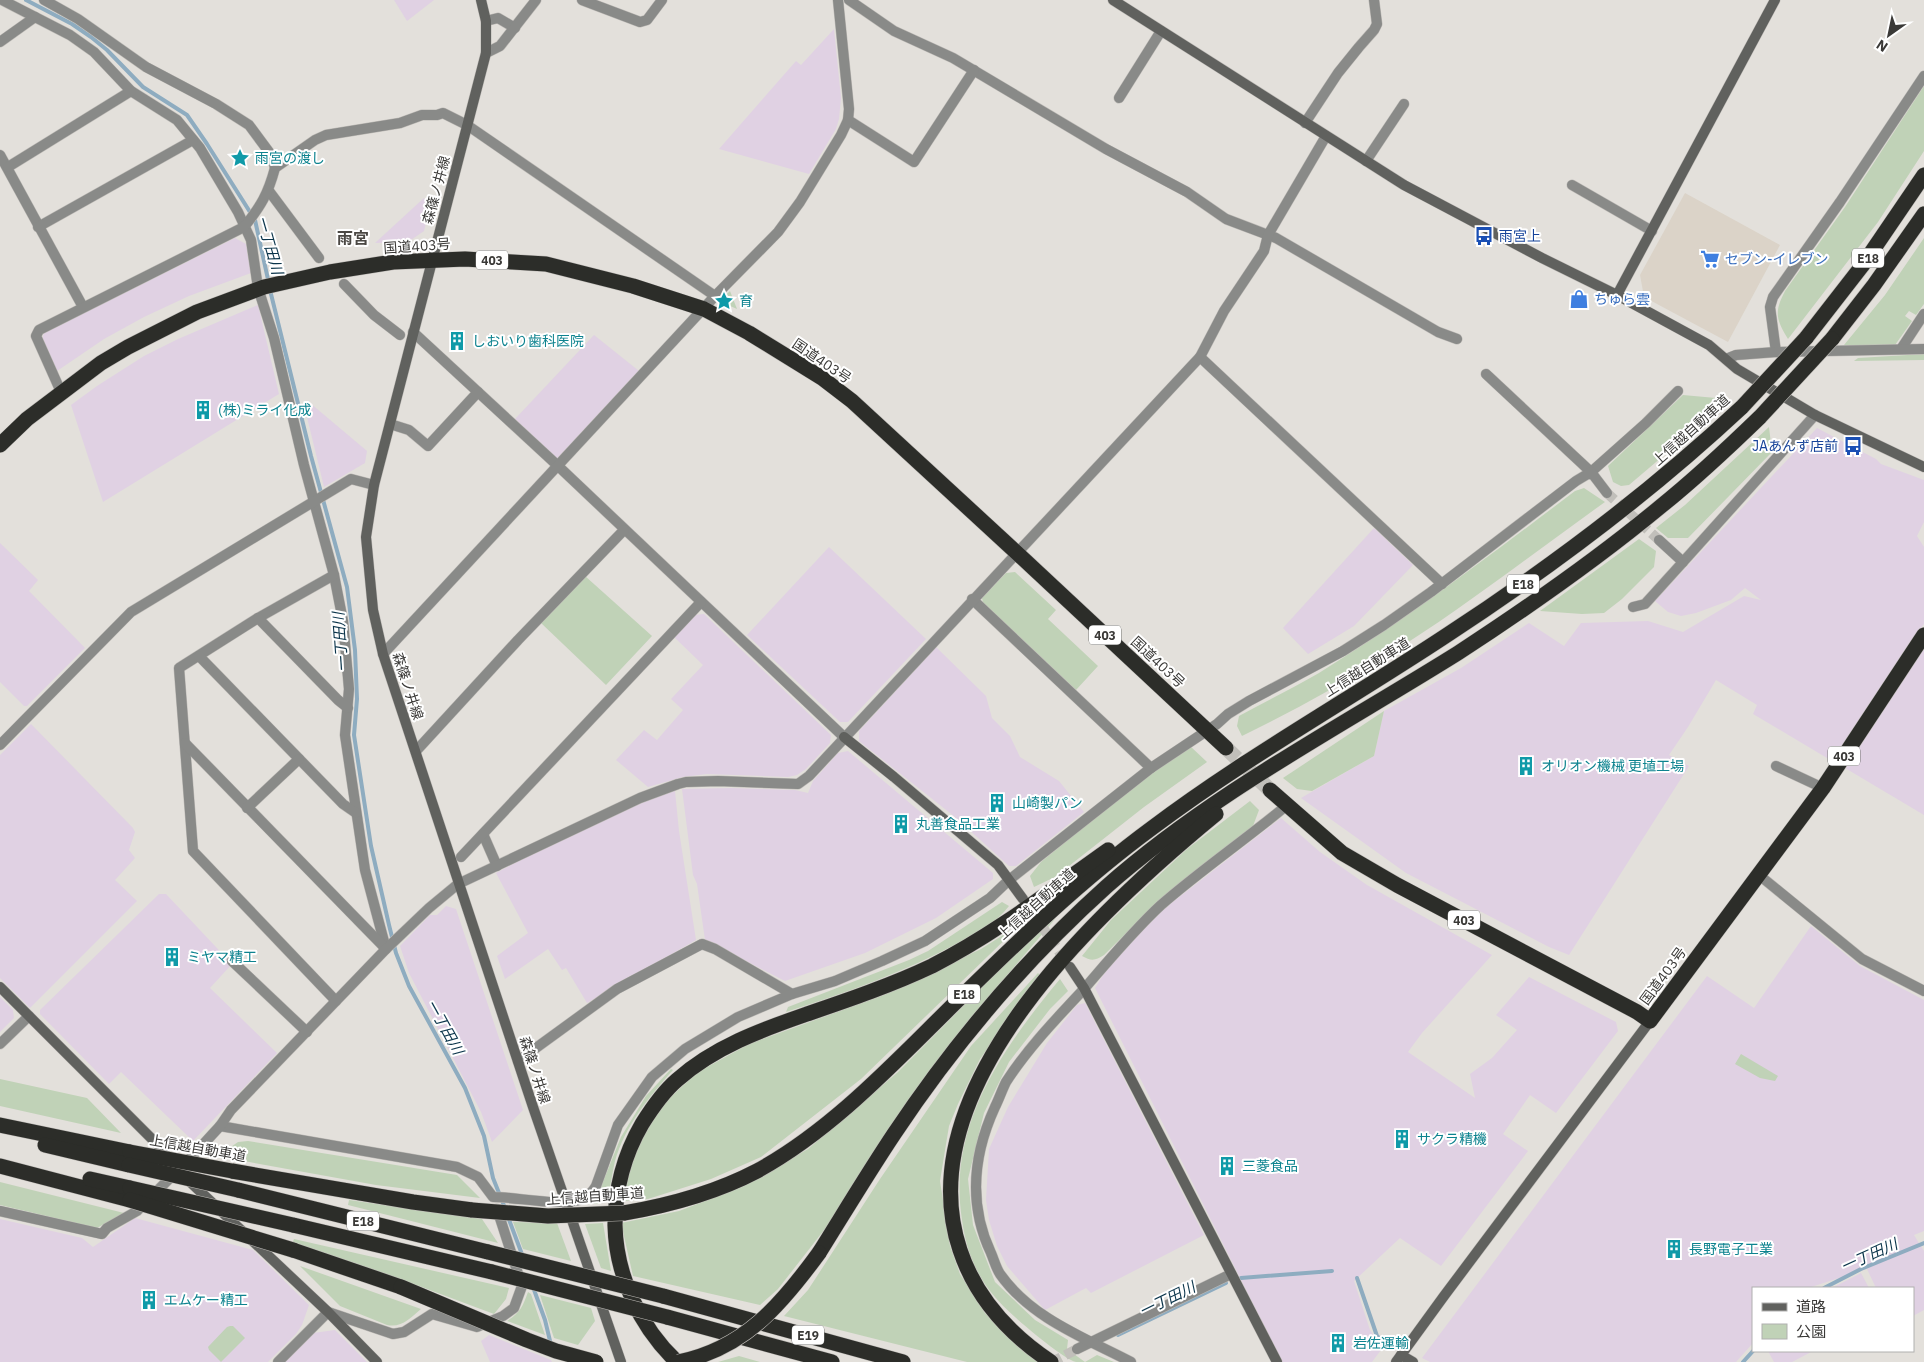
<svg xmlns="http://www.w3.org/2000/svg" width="1924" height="1362" font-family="'IBM Plex Sans','Noto Sans JP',sans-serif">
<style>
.built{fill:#dbd3c8}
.industrial{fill:#e0d1e3}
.green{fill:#c0d2b7}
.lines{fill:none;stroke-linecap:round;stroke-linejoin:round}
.stream{stroke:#8eacc0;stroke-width:4}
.street-tunnel{stroke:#c1bfba;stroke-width:10;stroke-dasharray:10 5;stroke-linecap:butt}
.secondary-tunnel{stroke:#c1bfba;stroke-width:10;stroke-dasharray:10 5;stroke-linecap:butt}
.highway-tunnel{stroke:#c1bfba;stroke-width:15;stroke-dasharray:15 8;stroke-linecap:butt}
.street-casing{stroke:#bebbb7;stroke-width:11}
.secondary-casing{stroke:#bebbb7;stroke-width:11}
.highway-casing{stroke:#bebbb7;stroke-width:16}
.street{stroke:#898a88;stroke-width:10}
.secondary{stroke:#60615e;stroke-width:10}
.highway{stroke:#2c2d29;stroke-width:15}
.highway-bridge-casing{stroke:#bebbb7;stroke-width:16;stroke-linecap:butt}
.highway-bridge{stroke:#2c2d29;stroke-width:15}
.labels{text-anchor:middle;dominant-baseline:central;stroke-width:4;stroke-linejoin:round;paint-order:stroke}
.shield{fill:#fff;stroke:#757473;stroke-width:1}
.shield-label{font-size:12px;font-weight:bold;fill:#3a3937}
.culture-label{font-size:14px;fill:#0d838f;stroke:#fff;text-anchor:start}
.street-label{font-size:14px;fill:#3a3937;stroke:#fff}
.transit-label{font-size:14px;fill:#164399;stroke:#fff;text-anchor:start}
.shop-label{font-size:14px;fill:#366cbe;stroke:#fff;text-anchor:start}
.water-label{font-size:15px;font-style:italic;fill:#0a344a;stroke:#fff}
.quarter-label{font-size:16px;font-weight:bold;fill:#4b4844;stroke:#fff}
</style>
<rect width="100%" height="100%" fill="#e3e0db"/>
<path class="built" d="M1685,193L1780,245L1728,342L1644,297L1640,275Z"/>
<g class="industrial">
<path d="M394,0H434L407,21Z"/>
<path d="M834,29L841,98L839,119L836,129L809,174L719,149L796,61L801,65Z"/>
<path d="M424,198L430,207L424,231L408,242L375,243Z"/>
<path d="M235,238L246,244L251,273L189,296L144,317L104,339L57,371L42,339L44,333Z"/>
<path d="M258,305L279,394L103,502L71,405L97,386L144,356L178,339Z"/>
<path d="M594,335L639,371L557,459L515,419Z"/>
<path d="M310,403L367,451L365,463L324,487L304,405Z"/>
<path d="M1817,428L1876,459L1881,464L1924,480V522L1917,536L1924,547V624L1832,761L1753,714L1757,705L1716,680L1688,727L1669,755L1689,766L1569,955L1549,947L1406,873L1301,798L1374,756L1384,711L1461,668L1529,623L1564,646L1581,623L1648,621L1683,632L1744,596L1761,600L1745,588L1731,600L1696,613L1681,616L1668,612L1655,601Z"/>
<path d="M1374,528L1413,565L1354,626L1308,654L1283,628Z"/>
<path d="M0,543L38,580L29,591L85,648L27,706H24L0,682Z"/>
<path d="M829,547L926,639L848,722H840L747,635Z"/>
<path d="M704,614L831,735L830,743L806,769L797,775L788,777L707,774L683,777L648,787L616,760L644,730L657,740L683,710L671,699L703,665L674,637L694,615Z"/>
<path d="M936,647L986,696L992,718L1010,736L1020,757L1059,781L1084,812L1016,866H1009L955,817L859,741V731Z"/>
<path d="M1924,648V815L1845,768Z"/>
<path d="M31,724L133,828L135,832L129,850L135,858L115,880L137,901L30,1008L0,978V755Z"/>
<path d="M848,751L993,873V879L936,918L865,953L785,981L705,940L697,884L693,875L682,789L731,788L795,790L808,793L813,781L838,753Z"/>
<path d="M675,791L679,831L696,940L587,1003L566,968L562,970L548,949L505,979L497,956L528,933L496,873L541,849L650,799Z"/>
<path d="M1281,818L1320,852L1367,885L1492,955L1422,1033L1408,1052L1475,1098L1470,1074L1492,1058L1517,1030L1496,1015L1529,977L1616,1022L1618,1031L1556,1113L1530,1095L1503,1134L1528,1151L1441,1266L1400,1238L1354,1281L1370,1330L1377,1340L1384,1346L1372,1362H1282L1095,988L1110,964L1165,908Z"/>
<path d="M159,894H166L232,964L210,988L277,1053L193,1141L121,1072L109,1084L40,1014V1010Z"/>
<path d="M446,906L456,909L523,1110L492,1142L481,1112L409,973L400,946L430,915H437Z"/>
<path d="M1811,926L1860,966L1924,1000V1231L1914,1235L1924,1251V1310L1913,1316V1288H1876L1867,1269L1808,1288H1753V1343L1736,1362H1430L1422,1358L1707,976L1754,1008Z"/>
<path d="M0,997L13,1010L14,1018L0,1032Z"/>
<path d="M1085,1003L1204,1235L1091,1293L1086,1288L1045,1310L1007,1266L997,1246L989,1220L986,1200L989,1149L1008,1107L1047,1043L1077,1005Z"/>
<path d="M135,1218L253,1250L309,1305L302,1325L296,1334L268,1362H0V1219L82,1238L93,1247Z"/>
<path d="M1861,1273L1869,1288H1832Z"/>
<path d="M335,1330L367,1362H284L313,1333Z"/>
<path d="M489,1335L551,1360L552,1362H490L481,1341Z"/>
<path d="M1768,1351H1813L1792,1362H1774Z"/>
</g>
<g class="green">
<path d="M1924,86V151L1878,222L1788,339C1776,319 1774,312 1785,291L1845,207Z"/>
<path d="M1924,238V304L1916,315L1909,311L1905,316L1912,321L1895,345H1844L1885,295Z"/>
<path d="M730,291L737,309L719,301Z"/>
<path d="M1924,354V360L1854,361L1858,358Z"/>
<path d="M1683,395L1727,399L1715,412L1629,485L1621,486L1613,482L1608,466Z"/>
<path d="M1769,427L1772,452L1688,538H1668L1656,528L1685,505Z"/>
<path d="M1584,488L1605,502C1532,554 1461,610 1385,657C1339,686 1291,712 1242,736L1237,726L1239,716C1265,702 1293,688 1319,673C1408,618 1492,554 1575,491Z"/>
<path d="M1639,539L1656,551L1654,567L1622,599L1604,613L1582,614L1540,611Z"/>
<path d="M1015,572L1056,610L1048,619L1098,666L1076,690L983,603L982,598L1006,573Z"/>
<path d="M585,576L652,636L606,685L541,623Z"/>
<path d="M1384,711L1374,756L1312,791L1297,789L1283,778Z"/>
<path d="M1190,746L1207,762L1144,807L1055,877L1034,887L1030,876L1041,862L1129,790Z"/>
<path d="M1250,801L1259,810L1253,826L1159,901L1104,955C1095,961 1091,961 1082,956L1111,920L1187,849Z"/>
<path d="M1002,902L1009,906C995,924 980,931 960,942C905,972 845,993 786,1012L788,1007L909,960L928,951Z"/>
<path d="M1056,918L968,1021L908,1102L835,1216L778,1289L760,1305L633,1276L621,1223L679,1211L742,1187L808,1149L898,1072L1024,945Z"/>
<path d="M1022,923L861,1079L761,1157L711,1179L648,1199L622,1201L630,1167L641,1135L666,1101L698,1072L749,1044L884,995L981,949Z"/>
<path d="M1038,973L1040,975L980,1059L958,1104L949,1126L940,1181L950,1246L960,1274L985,1313L1008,1336L1041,1362H967L784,1316L808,1290L880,1179L971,1046Z"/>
<path d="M1060,979L1068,991L1050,1009L1009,1062L984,1113L968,1179L973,1225L995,1282L1035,1320L1068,1340L1067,1349L1085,1362L1097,1355L1114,1362C1102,1362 1087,1362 1076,1362C1064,1359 1026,1327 1015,1317C983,1289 968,1262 962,1220C947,1125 1003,1048 1060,979Z"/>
<path d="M1741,1054L1778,1076L1775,1081L1760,1078L1735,1064Z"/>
<path d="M671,1069L673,1070C649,1097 625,1126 615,1161C612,1174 610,1189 607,1202L594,1204L621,1137L646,1096Z"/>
<path d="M0,1079L87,1098L121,1133L0,1106Z"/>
<path d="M248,1141L457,1175L480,1198L376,1185L227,1158L228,1149L238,1142Z"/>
<path d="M0,1182L124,1213L97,1228L0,1205Z"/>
<path d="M349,1200L482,1219L498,1243L348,1205Z"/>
<path d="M513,1222L557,1223L571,1261L523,1249Z"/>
<path d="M603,1223L611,1271L601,1268L585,1224Z"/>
<path d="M294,1239L509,1288L506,1299L494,1314L419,1286L292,1244Z"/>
<path d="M300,1266L421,1309C410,1318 402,1328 387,1325L340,1306Z"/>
<path d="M528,1292L531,1294L545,1335L507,1321C520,1313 523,1306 528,1292Z"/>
<path d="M540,1295L591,1308L595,1321L578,1345L554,1338Z"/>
<path d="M230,1326H233L245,1338L221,1362L209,1350L208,1347L227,1327Z"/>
<path d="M739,1356L760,1362H718Z"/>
</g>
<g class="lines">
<g class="stream">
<path d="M26,0L72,24L91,37L107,50L143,87L187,115L207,144L255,220L269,284"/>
<path d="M270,290L311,456L347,587L355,650L357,699L354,735L371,846L389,925L396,953L409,986L465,1088L484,1136L493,1178L505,1208"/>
<path d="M508,1217L523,1257"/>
<path d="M1241,1278L1332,1271"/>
<path d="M1357,1278L1377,1336L1385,1343"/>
<path d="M533,1287L545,1320L551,1345"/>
<path d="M1824,1288L1861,1269L1924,1243"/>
<path d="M1118,1335L1226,1283"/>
<path d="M1743,1362L1753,1351"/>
</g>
<g class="street-tunnel">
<path d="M1607,493L1659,540"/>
<path d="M1052,1362L1077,1349"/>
</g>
<path class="secondary-tunnel" d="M1025,901L1066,962"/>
<path class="highway-tunnel" d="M1226,748L1270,790"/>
<g class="street-casing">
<g id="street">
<path d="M2,0L70,35L94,52L131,91L177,120L200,148L238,212L251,240L258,288L274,338L304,465L334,575L343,621L349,689L345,735L365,870L386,949"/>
<path d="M44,0L78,19L146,67L216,104L249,125L272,156L275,168"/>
<path d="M582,0L640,22L647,20L662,0"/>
<path d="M849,0L894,31L953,58L1106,149L1187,192L1226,219L1276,238L1438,332L1457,339"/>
<path d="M486,21L498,18L515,28"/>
<path d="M0,42L35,17"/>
<path d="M486,53L500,46L536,0"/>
<path d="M1119,98L1161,31"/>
<path d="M848,120L914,162L974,70"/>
<path d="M1305,123L1338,73L1359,47L1374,30L1377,24L1374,0"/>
<path d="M0,155L83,307"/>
<path d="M1366,161L1404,104"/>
<path d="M8,167L131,91"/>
<path d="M1572,185L1652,231"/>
<path d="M269,191L319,258"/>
<path d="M38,227L193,140"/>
<path d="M344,284L374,315L400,335"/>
<path d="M413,332L557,465L844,737"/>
<path d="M1901,349L1924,314"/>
<path d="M1776,352L1770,307L1773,297L1840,202L1924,76"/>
<path d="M1200,357L1442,584"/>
<path d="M1726,359L1736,355L1776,352L1924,349"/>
<path d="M1486,374L1591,472L1646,423L1678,391"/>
<path d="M61,392L36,336L39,330L244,227C261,206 268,194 275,168L315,140L326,135L400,123L422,115H437L443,113L467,125L715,296"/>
<path d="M390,424L409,430L428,446L478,392"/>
<path d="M1659,540L1683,562L1815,415"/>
<path d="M334,575L258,618L179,668L193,851L336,1001"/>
<path d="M972,599L1151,768"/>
<path d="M1633,607L1645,604L1683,562"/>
<path d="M258,618L338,700L348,708"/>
<path d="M383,654L715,296L778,232L800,202L841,135L848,120L849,109L838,0"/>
<path d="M199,656L343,804L356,813"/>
<path d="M185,743L385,948"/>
<path d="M0,745L131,612L346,482L351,479L374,485"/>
<path d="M416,751L518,640L624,530"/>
<path d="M1776,766L1823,788"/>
<path d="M247,808L299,759"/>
<path d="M483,834L497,866"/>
<path d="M461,857L701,602"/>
<path d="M1759,875L1862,959L1924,991"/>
<path d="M232,961L307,1032"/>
<path d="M0,1044L29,1016"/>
<path d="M518,1061L617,989L702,944L715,949L792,994"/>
<path d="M220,1126L457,1167L478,1177L493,1197C518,1197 560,1207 582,1199C589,1196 593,1191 596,1186L618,1125L652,1077L685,1049L738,1017L792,994L835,981L882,961L925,941L990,898L1009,880L1151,768L1217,724L1228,714L1249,701L1343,651L1384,625L1431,592L1576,481L1591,472L1607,493"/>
<path d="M0,1211L102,1234L107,1228L137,1211L198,1150L220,1126L231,1110L386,949L429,908L458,884L640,798L678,784L686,782L718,781L798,784L809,776L1200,357L1224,311L1264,251L1268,235L1326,136"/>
<path d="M1077,1349L1231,1274"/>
<path d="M278,1362L328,1312L393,1334L404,1332L432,1314L477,1327L503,1316L514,1308L522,1286L497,1209"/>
<path d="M1131,1362C1085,1338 1031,1318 1000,1274C996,1268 994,1260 991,1253C968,1204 973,1155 995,1107C999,1099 1002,1090 1006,1082C1028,1048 1056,1019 1084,989C1109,960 1133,931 1161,905C1201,870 1245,840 1286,806"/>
</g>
</g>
<g class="secondary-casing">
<g id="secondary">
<path d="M481,0L486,21V53L374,485L366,537L373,610L383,654L533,1107L621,1362"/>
<path d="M1113,0L1404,185L1542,258L1617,295L1709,345L1737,369L1815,415L1924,467"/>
<path d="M1617,295L1775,0"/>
<path d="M844,737L894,777L998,865L1023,899"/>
<path d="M1070,967L1084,988L1277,1362"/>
<path d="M0,987L158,1145L170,1161"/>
<path d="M187,1179L328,1312L377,1362"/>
<path d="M1401,1355L1413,1362"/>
<path d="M1396,1362L1444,1296L1650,1021"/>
</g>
</g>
<g class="highway-casing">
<g id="highway">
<path d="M1806,338L1862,266L1924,175"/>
<path d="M1832,339L1874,285L1924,214"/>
<path d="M0,445L27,419L101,363L128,347L197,312L264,287L330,272L393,262L465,259L546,264L633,286L704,309L749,333L822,378L852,401L1017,553L1226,748"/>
<path d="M1270,790L1342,853L1397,885L1637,1012L1650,1021L1823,788L1924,635"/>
<path d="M0,1125L130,1152"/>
<path d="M45,1145L129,1165"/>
<path d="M0,1166L130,1200"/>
<path d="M232,1171L413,1202L472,1210"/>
<path d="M90,1179L130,1188"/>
<path d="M238,1190L488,1252"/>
<path d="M624,1213C671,1205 715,1193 757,1171C832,1130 893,1064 954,1004C1017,942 1080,881 1152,828C1245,758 1347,701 1444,637C1550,568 1650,493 1742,407"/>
<path d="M293,1225L492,1272"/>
<path d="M293,1250L401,1287"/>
<path d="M819,1253C844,1213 868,1173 894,1134C954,1044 1026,959 1106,887C1211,794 1340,727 1458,653C1527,608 1596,560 1660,507C1695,479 1728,448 1760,417"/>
<path d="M663,1296L903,1362"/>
<path d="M667,1317L832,1362"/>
<path d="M677,1362C640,1327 616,1276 615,1225C615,1190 624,1155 642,1124C652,1108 663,1092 677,1080C714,1047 761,1030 807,1014C848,1000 892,985 932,966C995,934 1050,891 1108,850"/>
<path d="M1051,1362C1009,1334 976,1298 960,1250C905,1086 1104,906 1216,814"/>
</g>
</g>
<use href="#street" class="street"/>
<use href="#secondary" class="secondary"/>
<use href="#highway" class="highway"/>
<g class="highway-bridge-casing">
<g id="highway-bridge">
<path d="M1742,407L1806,338"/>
<path d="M1760,417L1832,339"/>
<path d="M130,1152L232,1171"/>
<path d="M129,1165L238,1190"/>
<path d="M130,1188L293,1225"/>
<path d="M130,1200L293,1250"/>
<path d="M472,1210L548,1216L624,1213"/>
<path d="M488,1252L663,1296"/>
<path d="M492,1272L667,1317"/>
<path d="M401,1287L527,1340L556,1351L596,1362"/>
<path d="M678,1362C744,1349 781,1305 819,1253"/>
</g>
</g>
<use href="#highway-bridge" class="highway-bridge"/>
</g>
<defs>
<g id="sight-bare" transform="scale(1.5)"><path d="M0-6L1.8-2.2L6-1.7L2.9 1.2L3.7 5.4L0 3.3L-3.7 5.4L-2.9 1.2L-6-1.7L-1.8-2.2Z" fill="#0f9aa8" stroke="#fff" stroke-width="2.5" paint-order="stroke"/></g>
<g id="bus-bare" transform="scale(1.5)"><path d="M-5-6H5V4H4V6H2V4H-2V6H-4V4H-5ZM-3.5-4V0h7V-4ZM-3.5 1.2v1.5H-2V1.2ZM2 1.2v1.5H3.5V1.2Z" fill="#1a4fb4" stroke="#fff" stroke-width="2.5" paint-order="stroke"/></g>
<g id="supermarket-bare" transform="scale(1.5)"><path d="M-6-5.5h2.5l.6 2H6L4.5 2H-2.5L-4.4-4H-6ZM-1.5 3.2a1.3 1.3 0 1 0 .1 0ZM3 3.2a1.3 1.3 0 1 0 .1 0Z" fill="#3f7fe0" stroke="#fff" stroke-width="2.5" paint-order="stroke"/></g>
<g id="shop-bare" transform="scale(1.5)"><path d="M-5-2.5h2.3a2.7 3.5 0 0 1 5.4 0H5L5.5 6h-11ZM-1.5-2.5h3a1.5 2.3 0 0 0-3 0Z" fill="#3f7fe0" stroke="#fff" stroke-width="2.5" paint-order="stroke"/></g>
<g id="building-bare" transform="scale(1.5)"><path d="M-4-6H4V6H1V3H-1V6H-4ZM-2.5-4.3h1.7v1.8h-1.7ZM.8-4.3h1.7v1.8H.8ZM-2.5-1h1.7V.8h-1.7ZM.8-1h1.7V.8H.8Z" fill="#0f9aa8" stroke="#fff" stroke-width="2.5" paint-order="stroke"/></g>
</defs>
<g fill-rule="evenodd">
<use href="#sight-bare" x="240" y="158"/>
<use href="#bus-bare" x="1484" y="236"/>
<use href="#supermarket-bare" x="1710" y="259"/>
<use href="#shop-bare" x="1579" y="299"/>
<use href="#sight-bare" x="724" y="301"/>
<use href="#building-bare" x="457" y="341"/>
<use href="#building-bare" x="203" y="410"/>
<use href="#bus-bare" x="1853" y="446"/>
<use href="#building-bare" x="1526" y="766"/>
<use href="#building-bare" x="997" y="803"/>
<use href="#building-bare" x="901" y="824"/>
<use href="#building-bare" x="172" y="957"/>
<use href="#building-bare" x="1402" y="1139"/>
<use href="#building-bare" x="1227" y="1166"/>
<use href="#building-bare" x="1674" y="1249"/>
<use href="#building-bare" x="149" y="1300"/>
<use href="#building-bare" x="1338" y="1343"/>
</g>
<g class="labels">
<g class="shield">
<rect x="1852" y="248.5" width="32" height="19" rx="4"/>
<rect x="476" y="250.5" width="32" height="19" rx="4"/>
<rect x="1507" y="574.5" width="32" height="19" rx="4"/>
<rect x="1089" y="625.5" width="32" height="19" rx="4"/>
<rect x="1828" y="746.5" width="32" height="19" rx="4"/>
<rect x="1448" y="910.5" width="32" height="19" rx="4"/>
<rect x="948" y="984.5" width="32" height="19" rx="4"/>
<rect x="347" y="1211.5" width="32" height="19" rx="4"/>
<rect x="792" y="1325.5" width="32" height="19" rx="4"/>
</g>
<g class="shield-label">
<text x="1868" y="258">E18</text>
<text x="492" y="260">403</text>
<text x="1523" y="584">E18</text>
<text x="1105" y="635">403</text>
<text x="1844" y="756">403</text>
<text x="1464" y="920">403</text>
<text x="964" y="994">E18</text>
<text x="363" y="1221">E18</text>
<text x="808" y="1335">E19</text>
</g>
<g class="culture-label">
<text x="255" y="158">雨宮の渡し</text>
<text x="739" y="301">育</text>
<text x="472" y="341">しおいり歯科医院</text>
<text x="218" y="410">(株)ミライ化成</text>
<text x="1541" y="766">オリオン機械 更埴工場</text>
<text x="1012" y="803">山崎製パン</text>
<text x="916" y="824">丸善食品工業</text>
<text x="187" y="957">ミヤマ精工</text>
<text x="1417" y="1139">サクラ精機</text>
<text x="1242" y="1166">三菱食品</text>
<text x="1689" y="1249">長野電子工業</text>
<text x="164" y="1300">エムケー精工</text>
<text x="1353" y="1343">岩佐運輸</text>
</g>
<g class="street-label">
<text transform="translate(436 190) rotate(-75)">森篠ノ井線</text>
<text transform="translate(417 246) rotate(-4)">国道403号</text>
<text transform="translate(822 361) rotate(34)">国道403号</text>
<text transform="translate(1691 430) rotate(-42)">上信越自動車道</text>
<text transform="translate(1158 662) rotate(43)">国道403号</text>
<text transform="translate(1367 667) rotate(-32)">上信越自動車道</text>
<text transform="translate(408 686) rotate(72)">森篠ノ井線</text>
<text transform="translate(1036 904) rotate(-42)">上信越自動車道</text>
<text transform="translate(1663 976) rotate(-54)">国道403号</text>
<text transform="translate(535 1070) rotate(72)">森篠ノ井線</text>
<text transform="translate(198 1148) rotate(10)">上信越自動車道</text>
<text transform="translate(595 1196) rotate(-4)">上信越自動車道</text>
</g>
<g class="transit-label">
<text x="1499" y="236">雨宮上</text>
<text x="1838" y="446" text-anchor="end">JAあんず店前</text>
</g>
<g class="shop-label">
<text x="1725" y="259">セブン-イレブン</text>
<text x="1594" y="299">ちゅら雲</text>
</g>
<g class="water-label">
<text transform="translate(270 245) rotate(74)">一丁田川</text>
<text transform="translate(340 642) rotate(-94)">一丁田川</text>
<text transform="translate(445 1027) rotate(61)">一丁田川</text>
<text transform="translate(1869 1255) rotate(-24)">一丁田川</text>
<text transform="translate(1167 1299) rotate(-26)">一丁田川</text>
</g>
<g class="quarter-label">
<text x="353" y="238">雨宮</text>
</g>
</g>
<rect x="1752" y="1287" width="162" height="65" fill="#ffffff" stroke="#b0b0af"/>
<rect x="1762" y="1303" width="25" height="8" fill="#60615e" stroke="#b0b0af"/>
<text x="1796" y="1312" font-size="15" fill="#3a3937">道路</text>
<rect x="1762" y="1324" width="25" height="15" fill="#c0d2b7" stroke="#b0b0af"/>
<text x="1796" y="1337" font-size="15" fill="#3a3937">公園</text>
<g transform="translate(1889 35) rotate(213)" stroke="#ffffff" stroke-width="4" paint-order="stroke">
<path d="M0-4L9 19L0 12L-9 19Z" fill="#3a3937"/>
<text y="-8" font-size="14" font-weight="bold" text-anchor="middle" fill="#3a3937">N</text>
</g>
</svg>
